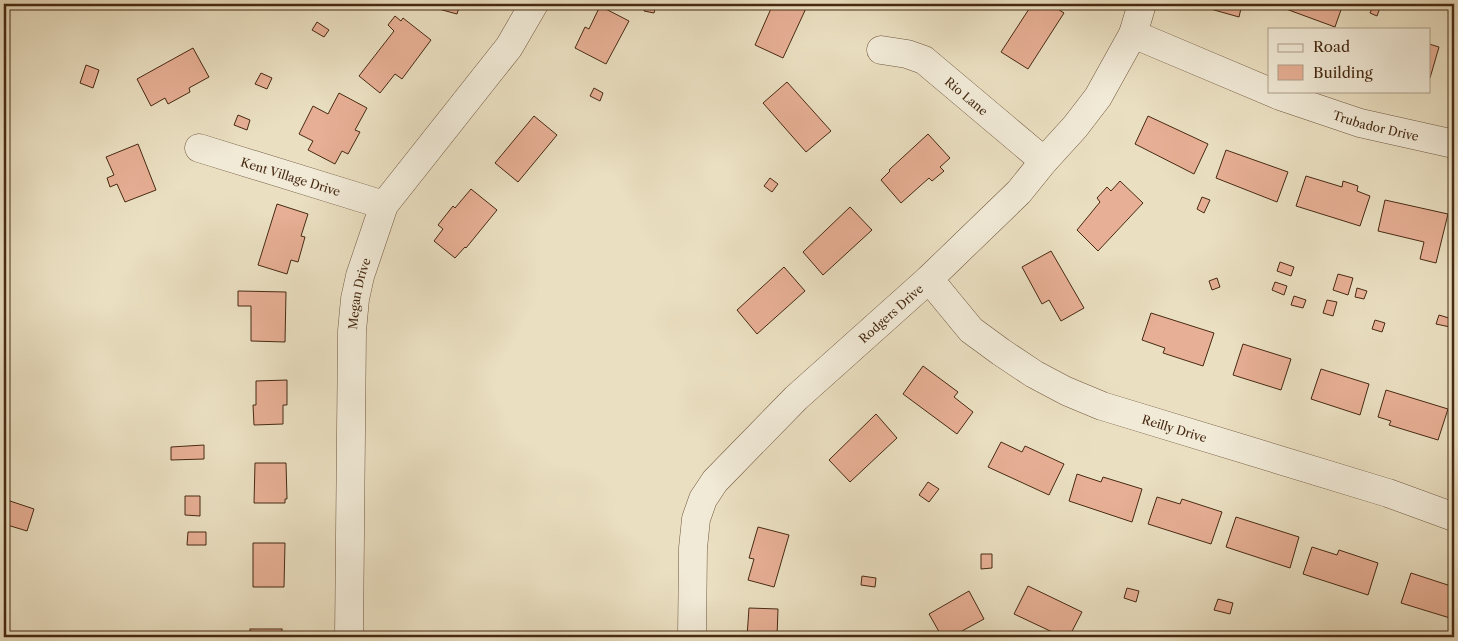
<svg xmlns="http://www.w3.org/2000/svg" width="1458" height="641" font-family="'Libre Caslon Text',serif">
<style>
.building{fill:#e7af95;stroke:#472a12}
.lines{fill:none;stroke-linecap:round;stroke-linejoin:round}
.minor-casing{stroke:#70573e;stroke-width:29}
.minor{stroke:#f1ead7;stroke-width:28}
.labels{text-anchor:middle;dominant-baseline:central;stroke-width:4;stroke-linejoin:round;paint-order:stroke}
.street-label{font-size:12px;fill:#472a12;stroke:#f1ead7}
</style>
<rect width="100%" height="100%" fill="#eadfc1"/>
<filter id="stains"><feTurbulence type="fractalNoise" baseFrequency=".004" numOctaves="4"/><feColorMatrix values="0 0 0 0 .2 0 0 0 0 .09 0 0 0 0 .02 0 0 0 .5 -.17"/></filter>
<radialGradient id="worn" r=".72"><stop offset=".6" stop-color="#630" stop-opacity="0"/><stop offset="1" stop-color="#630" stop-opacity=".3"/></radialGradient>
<g class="building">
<path d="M424,4H460L457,14L424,5Z"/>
<path d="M645,4L656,5L654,13L644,11Z"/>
<path d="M773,4H808L783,58L755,45Z"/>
<path d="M1035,4H1050L1064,13L1028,69L1001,52L1029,9L1031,10Z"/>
<path d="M1208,4H1242L1239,17L1207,8Z"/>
<path d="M1287,4H1343L1335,27L1286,9Z"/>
<path d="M1374,4L1381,5L1377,16L1370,13Z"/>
<path d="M600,6L629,21L606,64L575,48L585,27L589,29Z"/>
<path d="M395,16L401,21L403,18L431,40L402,79L395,74L380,93L359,76L394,31L388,25Z"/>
<path d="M317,22L329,30L324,37L312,30Z"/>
<path d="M1429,44L1439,47L1430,78H1429Z"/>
<path d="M193,48L209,77L189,88L190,92L168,104L165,98L151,106L137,79Z"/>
<path d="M86,65L99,70L93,88L80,83Z"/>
<path d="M261,73L272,78L267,89L255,84Z"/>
<path d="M787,82L831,131L806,152L763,103Z"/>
<path d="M594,88L603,93L600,101L590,96Z"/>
<path d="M339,93L367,108L355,130L360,132L348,154L342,151L335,164L308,150L313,141L299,134L313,106L328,114Z"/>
<path d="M238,115L250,120L247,130L234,125Z"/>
<path d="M534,116L557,135L518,182L495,163Z"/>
<path d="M1148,116L1208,144L1194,174L1135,144Z"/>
<path d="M928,134L950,158L940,167L944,171L932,181L929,178L901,203L881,180L890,171L889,170Z"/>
<path d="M138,144L156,190L125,202L117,184L110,187L107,178L114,175L106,157Z"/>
<path d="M1226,150L1288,172L1277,202L1216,178Z"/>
<path d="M1306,176L1342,187L1343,181L1358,186L1357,191L1370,196L1360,226L1296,206Z"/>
<path d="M770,178L778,184L772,192L764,186Z"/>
<path d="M1120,181L1143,203L1098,251L1077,230L1100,202L1097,198L1107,187L1111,191Z"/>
<path d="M471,189L497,210L466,248L465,247L455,258L434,241L443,229L438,225L453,206L455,208Z"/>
<path d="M1202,197L1210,200L1204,213L1197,209Z"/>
<path d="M1385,200L1448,214L1436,263L1420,259L1424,242L1378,231Z"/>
<path d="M277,204L308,214L301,236L305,237L298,262L291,260L287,274L258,265Z"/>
<path d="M850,207L872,230L823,275L803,252Z"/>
<path d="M1051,251L1084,308L1061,321L1049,300L1042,304L1022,267Z"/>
<path d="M1280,262L1294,267L1291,276L1277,271Z"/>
<path d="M784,267L805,291L757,334L737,310Z"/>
<path d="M1338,274L1353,278L1348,295L1333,290Z"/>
<path d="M1217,278L1220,287L1212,290L1209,281Z"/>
<path d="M1275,282L1287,286L1284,295L1272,290Z"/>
<path d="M1357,288L1367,291L1364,299L1355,297Z"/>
<path d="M238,291L286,292L285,342L251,341V306H238Z"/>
<path d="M1294,296L1306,300L1303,308L1291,305Z"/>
<path d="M1327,300L1337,302L1333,316L1323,313Z"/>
<path d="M1151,313L1214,333L1203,366L1163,353L1165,348L1142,340Z"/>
<path d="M1439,315L1452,319L1450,327L1436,324Z"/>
<path d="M1375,320L1385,323L1382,332L1372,329Z"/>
<path d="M1243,344L1291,359L1281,390L1233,375Z"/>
<path d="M923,366L958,392L954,397L973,412L957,434L903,394Z"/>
<path d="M1321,369L1369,384L1360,415L1311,399Z"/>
<path d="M287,380V405H283V424L254,425L253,405H256V381Z"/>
<path d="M1386,390L1448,409L1438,440L1389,425L1391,421L1378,417Z"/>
<path d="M876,414L897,438L850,482L829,460Z"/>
<path d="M1001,442L1022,452L1025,446L1064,464L1049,495L988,467Z"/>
<path d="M204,445V459L171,460V447Z"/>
<path d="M255,463H286L287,499H285V503H254Z"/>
<path d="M1077,474L1101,482L1103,477L1142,489L1132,522L1069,501Z"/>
<path d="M928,482L939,489L929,502L919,495Z"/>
<path d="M185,496H200V516L185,515Z"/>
<path d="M1157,497L1180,504L1182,499L1222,512L1211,544L1148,524Z"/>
<path d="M4,499L34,509L27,531L4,524Z"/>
<path d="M1236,517L1299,537L1290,568L1226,547Z"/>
<path d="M758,527L789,535L774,587L748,580L754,559L749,558Z"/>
<path d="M188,532H206V545H187Z"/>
<path d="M253,543H285L284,587H253Z"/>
<path d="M1312,547L1337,555L1339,550L1378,563L1368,595L1303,574Z"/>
<path d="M981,554H992V568L981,569Z"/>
<path d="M1411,573L1454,587V605L1450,618L1401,603Z"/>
<path d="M862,576L876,578L875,587L861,585Z"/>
<path d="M1028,586L1082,612L1069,637H1063L1014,614Z"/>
<path d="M1127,588L1139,591L1136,602L1124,598Z"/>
<path d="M969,591L984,619L951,637H942L929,614Z"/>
<path d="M1218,599L1233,603L1230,614L1214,610Z"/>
<path d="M749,608L778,609L777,637H747Z"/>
<rect x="250" y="629" width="32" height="8"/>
</g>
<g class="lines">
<g class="minor-casing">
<g id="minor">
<path id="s1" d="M1133,34L1280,96L1360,123L1454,144"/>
<path id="s2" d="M881,50L907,54L924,60L1044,161"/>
<path id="s3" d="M199,148L384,205"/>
<path id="s4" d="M929,279L971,330L1001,352L1034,374L1066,391L1102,406L1388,493L1454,517"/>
<path id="s5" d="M349,637L352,331L355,299L360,276L384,205L509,47L534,4"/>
<path id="s6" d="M692,637L693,548L696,519L703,499L715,481L796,398L929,279L1019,192L1044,161L1075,127L1098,97L1133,34L1142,4"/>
</g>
</g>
<use href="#minor" class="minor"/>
</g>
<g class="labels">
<g class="street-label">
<text stroke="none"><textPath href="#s2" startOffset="100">Rio Lane</textPath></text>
<text stroke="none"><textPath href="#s1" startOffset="260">Trubador Drive</textPath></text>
<text stroke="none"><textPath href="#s3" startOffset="96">Kent Village Drive</textPath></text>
<text stroke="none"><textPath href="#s5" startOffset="344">Megan Drive</textPath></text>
<text stroke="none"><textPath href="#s6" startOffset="404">Rodgers Drive</textPath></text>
<text stroke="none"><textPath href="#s4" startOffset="294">Reilly Drive</textPath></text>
</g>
</g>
<rect width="1458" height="641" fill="none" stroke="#eadfc1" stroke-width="20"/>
<rect x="5" y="5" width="1448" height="631" fill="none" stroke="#472a12" stroke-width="2.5"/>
<rect x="10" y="10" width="1438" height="621" fill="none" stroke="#472a12"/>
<rect x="1268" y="28" width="162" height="65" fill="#f1ead7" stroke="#ad9d88"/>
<rect x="1278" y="44" width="25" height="8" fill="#f1ead7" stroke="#ad9d88"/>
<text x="1313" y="52" font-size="15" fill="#472a12">Road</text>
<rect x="1278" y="65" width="25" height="15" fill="#e7af95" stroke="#ad9d88"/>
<text x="1313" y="78" font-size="15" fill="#472a12">Building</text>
<rect width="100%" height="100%" filter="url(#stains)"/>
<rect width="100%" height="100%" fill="url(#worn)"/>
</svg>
